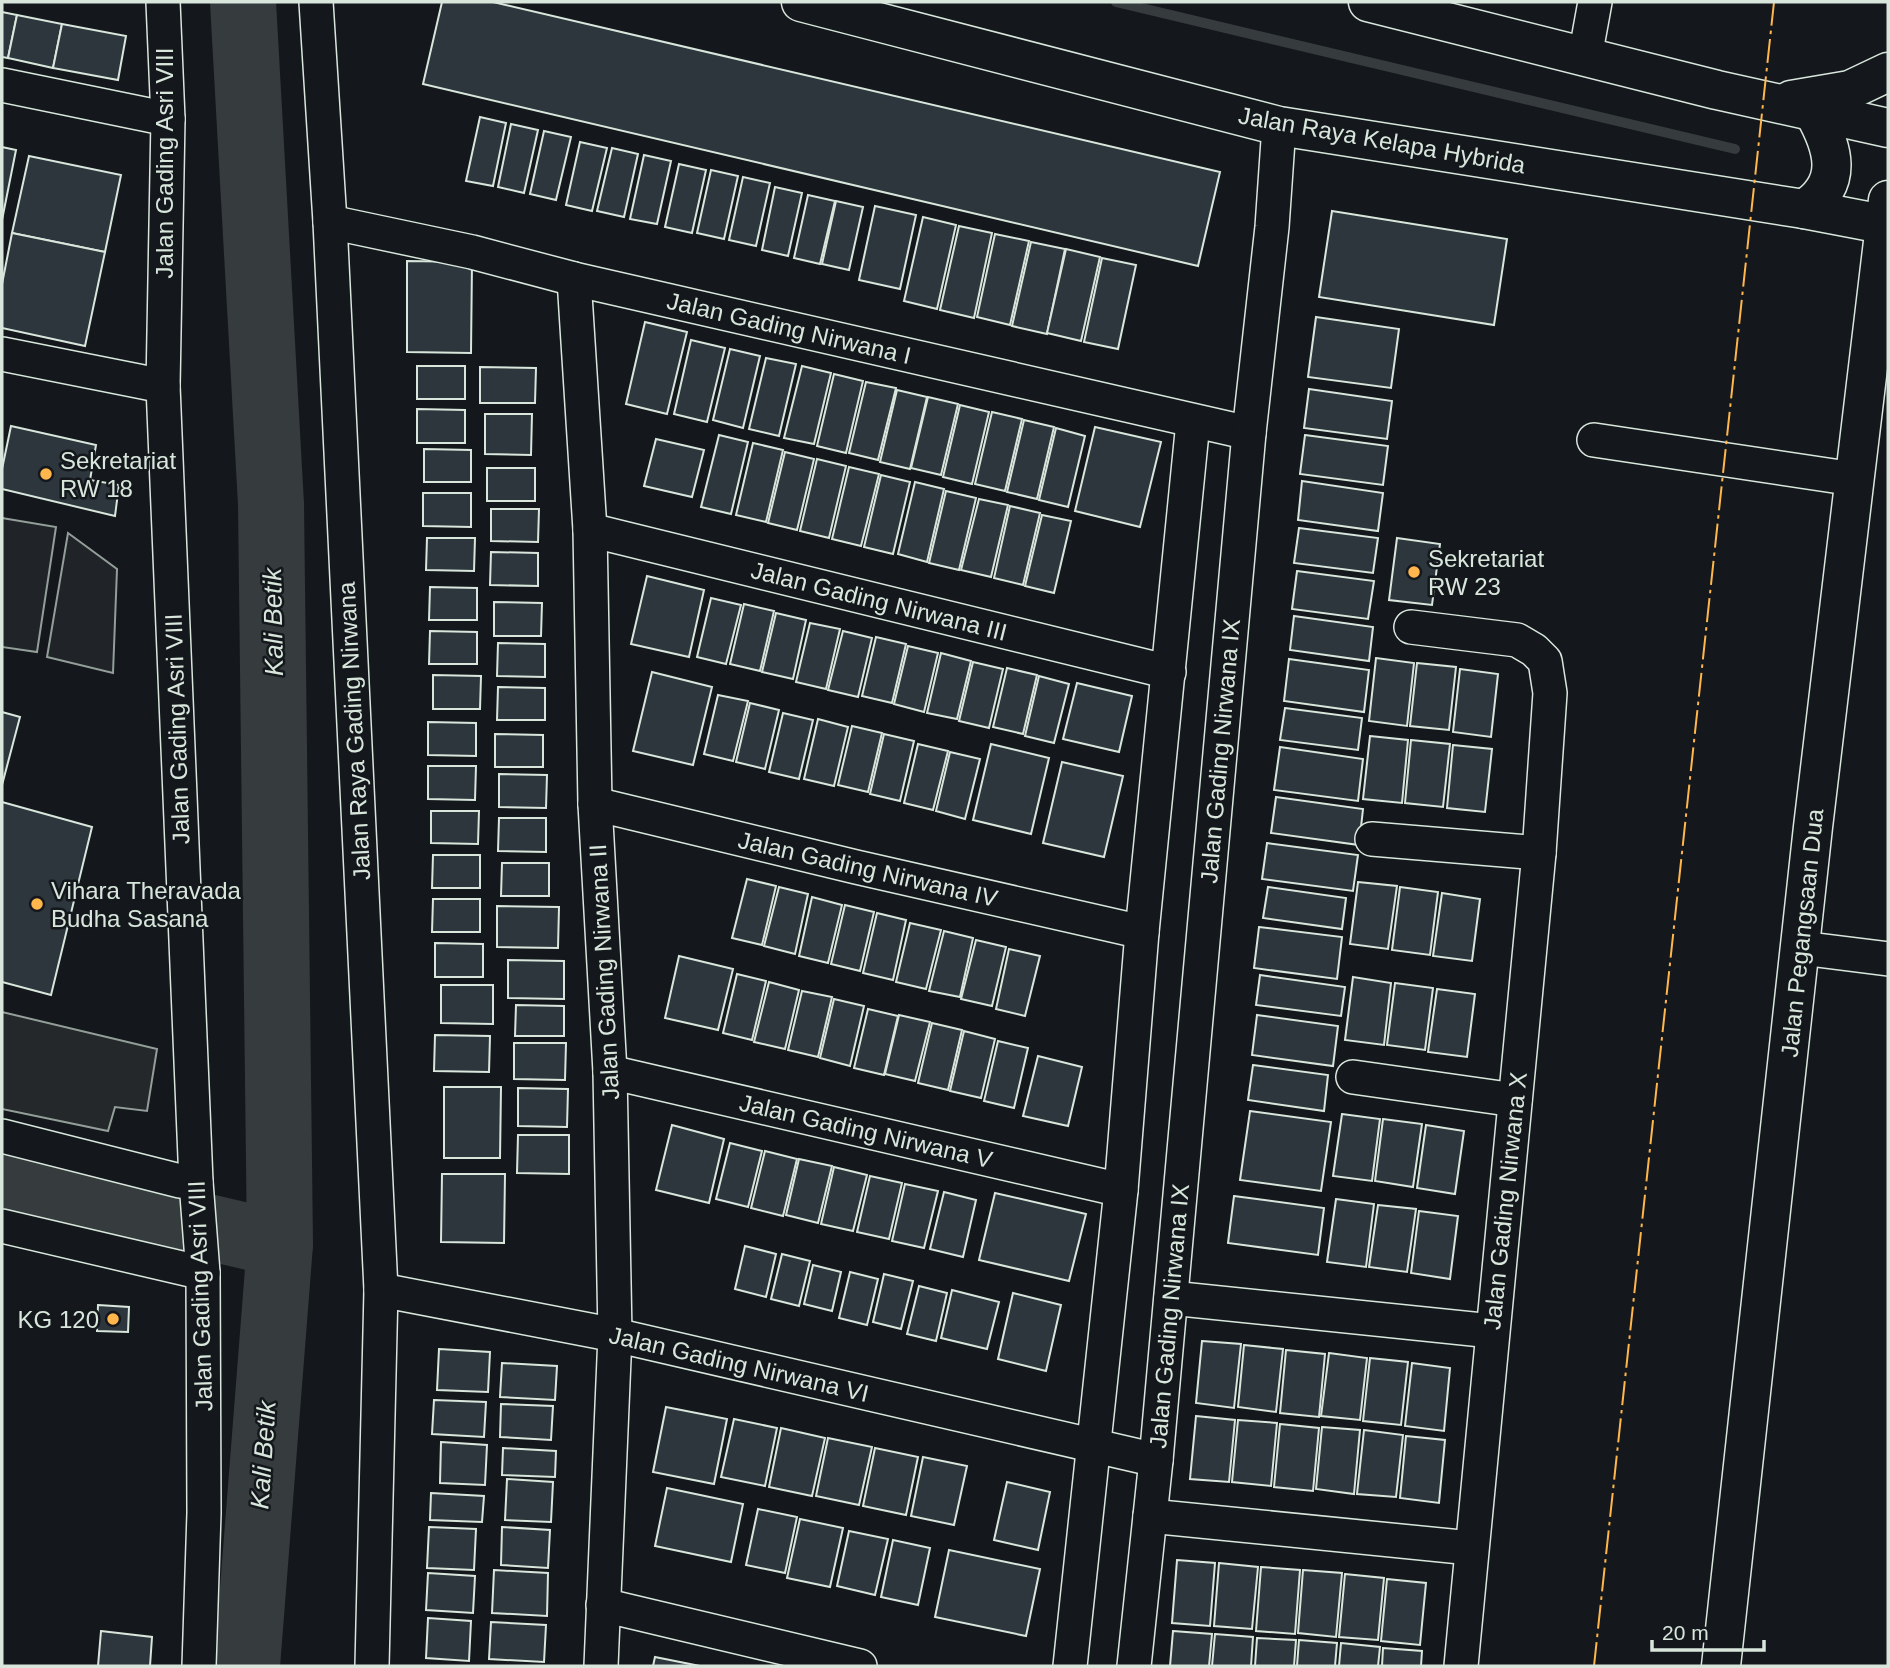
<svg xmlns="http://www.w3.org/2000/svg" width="1890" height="1668" font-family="Helvetica,sans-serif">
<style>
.green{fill:#202428;stroke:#939e99;stroke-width:2}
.parking{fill:#24282b;stroke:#939e99;stroke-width:2}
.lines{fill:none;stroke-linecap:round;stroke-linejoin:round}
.stream{stroke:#363b3e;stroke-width:10}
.river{stroke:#363b3e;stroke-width:66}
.building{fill:#2c363c;stroke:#d8e6dc;stroke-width:2}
.minor-casing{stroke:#d8e6dc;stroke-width:36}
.secondary-casing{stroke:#d8e6dc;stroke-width:41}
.minor{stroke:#14181c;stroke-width:33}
.secondary{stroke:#14181c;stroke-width:38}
.power{stroke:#ffb74d;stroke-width:2;stroke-dasharray:24 5 3.5 5;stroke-linecap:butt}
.poi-dot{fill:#ffb74d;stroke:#14181c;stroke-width:2.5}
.labels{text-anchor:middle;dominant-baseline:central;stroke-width:5;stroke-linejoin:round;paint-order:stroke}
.street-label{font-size:24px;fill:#d8e6dc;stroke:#14181c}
.poi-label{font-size:24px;fill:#d8e6dc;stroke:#14181c;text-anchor:start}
.water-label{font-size:26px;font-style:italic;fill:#d8e6dc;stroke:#14181c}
</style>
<rect width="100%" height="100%" fill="#14181c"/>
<g class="green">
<path d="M2,518L56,527L37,652L2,647Z"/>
<path d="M68,533L117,569L113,673L47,657Z"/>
</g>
<path class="parking" d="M2,1012L157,1049L147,1111L115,1107L108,1131L2,1109Z"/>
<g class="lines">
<path class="stream" d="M1116,2L1735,149"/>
<g class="river">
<path d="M243,2L271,504L280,1244L247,1666"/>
<path d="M2,1179L280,1244"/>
</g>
</g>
<g class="building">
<path d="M442,2H493L1220,172L1198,266L423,84Z"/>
<path d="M2,12L17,15L8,58L2,57Z"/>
<path d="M17,15L62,24L53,68L8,58Z"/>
<path d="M62,24L126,36L118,80L53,68Z"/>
<path d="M480,117L506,123L493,186L466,181Z"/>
<path d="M511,124L538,130L524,193L498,187Z"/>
<path d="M544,131L571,137L556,200L530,194Z"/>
<path d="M580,142L607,148L592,211L566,205Z"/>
<path d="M2,147L16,150L2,220Z"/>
<path d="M612,148L638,154L624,217L597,211Z"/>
<path d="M644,155L671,161L657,224L630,219Z"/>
<path d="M29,156L121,175L105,252L12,233Z"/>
<path d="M679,164L706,170L692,233L665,227Z"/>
<path d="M711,170L738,176L724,239L697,233Z"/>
<path d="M743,177L770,183L756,246L729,240Z"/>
<path d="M775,187L802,193L788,256L762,250Z"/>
<path d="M808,195L835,201L820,264L794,258Z"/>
<path d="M836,201L863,207L849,270L822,264Z"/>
<path d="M875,206L916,215L900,289L859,280Z"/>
<path d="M1332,211L1507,239L1494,325L1319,297Z"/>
<path d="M923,217L956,225L937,309L904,301Z"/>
<path d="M959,226L992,233L974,318L940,310Z"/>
<path d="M12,233L105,252L85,346L2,328V284Z"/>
<path d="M995,234L1029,241L1010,325L977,317Z"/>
<path d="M1031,242L1065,249L1047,334L1012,326Z"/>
<path d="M1066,249L1100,257L1081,341L1047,333Z"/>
<path d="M1102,258L1136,265L1118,349L1084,342Z"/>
<path d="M407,261L472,262L471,353L407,352Z"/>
<path d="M1316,317L1399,329L1391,388L1308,377Z"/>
<path d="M645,322L687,332L667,414L626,404Z"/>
<path d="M691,340L725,348L707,422L674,414Z"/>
<path d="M730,349L760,356L743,428L713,420Z"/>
<path d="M766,358L796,364L779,436L749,429Z"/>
<rect x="417" y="366" width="48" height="33"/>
<path d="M802,366L831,373L814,444L784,438Z"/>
<path d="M480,367L536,368L535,403H480Z"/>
<path d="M834,374L863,381L846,453L817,446Z"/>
<path d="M866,382L896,388L878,460L849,453Z"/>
<path d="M1309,389L1392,401L1387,439L1304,428Z"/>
<path d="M897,390L927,397L910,469L880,462Z"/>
<path d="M928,397L958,404L941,475L911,468Z"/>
<path d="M960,405L989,412L972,484L943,477Z"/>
<path d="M417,409L465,410V443H417Z"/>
<path d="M992,412L1022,419L1005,491L975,484Z"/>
<path d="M485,414H532L531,455L485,454Z"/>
<path d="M1024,420L1054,427L1037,499L1007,492Z"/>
<path d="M11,426L96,445L90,480L119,485L115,516L2,489V469Z"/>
<path d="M1095,427L1161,442L1140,527L1075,511Z"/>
<path d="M1056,428L1085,436L1068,507L1039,500Z"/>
<path d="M719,435L748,442L731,514L701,507Z"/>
<path d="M1305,435L1388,446L1383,485L1300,474Z"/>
<path d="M656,439L704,450L692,497L644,486Z"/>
<path d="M753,443L783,450L766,522L736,515Z"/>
<path d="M424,449L471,450V482H424Z"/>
<path d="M785,452L814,459L797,530L768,523Z"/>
<path d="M817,459L846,466L829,538L800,531Z"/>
<path d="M849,467L879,474L861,546L832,539Z"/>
<rect x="487" y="468" width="48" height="33"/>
<path d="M881,475L910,482L893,554L864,547Z"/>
<path d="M1302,481L1383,493L1378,531L1298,520Z"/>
<path d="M915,482L944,489L927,562L898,554Z"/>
<path d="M946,491L976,498L959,570L929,563Z"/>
<path d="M423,493H471V527L423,526Z"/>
<path d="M979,499L1008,505L991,577L961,570Z"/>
<path d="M1010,506L1040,513L1023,585L994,578Z"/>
<path d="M491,509H539L538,542L491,541Z"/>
<path d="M1042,515L1071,521L1054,593L1025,586Z"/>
<path d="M1299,528L1378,538L1373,573L1294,563Z"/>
<path d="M427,538H475L474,571L426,570Z"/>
<path d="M1397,538L1440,544L1432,605L1389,600Z"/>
<path d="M491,552L538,553V586L490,585Z"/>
<path d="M1297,571L1374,581L1368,619L1292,609Z"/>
<path d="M647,576L704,590L689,657L631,644Z"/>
<path d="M430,587L477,588V620H429Z"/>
<path d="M711,598L741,605L726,664L697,657Z"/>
<path d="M494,602L542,603L541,636H494Z"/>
<path d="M744,604L774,611L760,671L730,664Z"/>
<path d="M776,613L806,620L793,679L762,672Z"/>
<path d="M1294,616L1373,627L1369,661L1290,650Z"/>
<path d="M810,623L840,629L826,689L796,682Z"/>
<path d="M430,631L477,632V664H429Z"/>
<path d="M843,631L872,638L858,697L828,690Z"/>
<path d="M876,637L906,644L892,703L862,696Z"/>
<path d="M498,643L545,644V677L497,676Z"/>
<path d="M908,646L938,653L924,712L894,704Z"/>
<path d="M941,653L971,661L957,719L927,713Z"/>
<path d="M1376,658L1414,663L1407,726L1369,721Z"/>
<path d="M1289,659L1369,670L1364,712L1284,701Z"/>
<path d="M973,662L1003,669L989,728L959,721Z"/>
<path d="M1417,663L1456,667L1449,730L1410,726Z"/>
<path d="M1007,668L1037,675L1023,734L993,727Z"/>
<path d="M1460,669L1498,674L1491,737L1453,732Z"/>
<path d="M652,672L712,687L693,765L633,751Z"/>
<path d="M433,675L481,676L480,709H433Z"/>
<path d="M1039,676L1069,684L1054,743L1025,736Z"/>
<path d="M1077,683L1132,696L1119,752L1063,739Z"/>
<path d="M498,687L545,688V720H497Z"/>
<path d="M718,695L748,701L733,761L704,754Z"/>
<path d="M750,703L779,710L765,769L736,762Z"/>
<path d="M1285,708L1362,718L1358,750L1280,740Z"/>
<path d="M2,712L20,717L2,785Z"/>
<path d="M783,713L813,720L799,779L769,772Z"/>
<path d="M818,719L848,727L834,786L804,779Z"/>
<path d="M428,722L476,723V756L428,755Z"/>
<path d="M852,726L882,733L868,792L838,785Z"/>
<path d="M495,734L543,735V767H495Z"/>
<path d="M884,734L914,741L900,801L870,794Z"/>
<path d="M1370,736L1408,740L1402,803L1363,799Z"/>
<path d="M1411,740L1450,744L1443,807L1405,803Z"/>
<path d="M918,744L948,751L933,810L904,803Z"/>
<path d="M991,744L1049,758L1031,834L973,820Z"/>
<path d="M1453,745L1492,749L1485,812L1447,808Z"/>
<path d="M1280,747L1363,759L1358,801L1274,790Z"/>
<path d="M950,752L980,759L965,819L936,811Z"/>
<path d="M1062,762L1123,776L1104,857L1043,843Z"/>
<path d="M428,766H476L475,800L428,799Z"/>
<path d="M499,774L547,775L546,808L499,807Z"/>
<path d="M1276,797L1363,809L1359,845L1271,833Z"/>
<path d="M2,802L92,827L51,995L2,982Z"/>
<path d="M431,811H479L478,844L431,843Z"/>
<path d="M499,818H546V852L498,851Z"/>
<path d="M1267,843L1358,855L1353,891L1262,879Z"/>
<path d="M433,855H480V888H432Z"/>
<path d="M502,863H549V896H501Z"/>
<path d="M747,879L776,886L762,945L732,938Z"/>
<path d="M1358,882L1397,886L1388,949L1350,944Z"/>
<path d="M779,887L808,894L795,954L764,946Z"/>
<path d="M1268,887L1346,898L1342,929L1263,918Z"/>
<path d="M1400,887L1438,892L1430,955L1392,950Z"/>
<path d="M1442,893L1480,899L1472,961L1433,956Z"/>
<path d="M812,897L842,905L828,963L799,956Z"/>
<path d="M433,899H480V932H432Z"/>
<path d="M845,905L874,912L860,971L831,964Z"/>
<path d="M497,906L559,907L558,948L497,947Z"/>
<path d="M877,913L906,920L893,980L863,973Z"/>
<path d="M910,923L941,930L926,989L896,982Z"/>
<path d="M1259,927L1342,937L1337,979L1254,968Z"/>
<path d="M944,931L973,938L960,997L929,991Z"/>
<path d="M976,940L1006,947L992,1006L961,999Z"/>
<path d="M435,943L483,944V977H435Z"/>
<path d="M1009,949L1040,956L1025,1016L996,1009Z"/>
<path d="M679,956L733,969L718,1030L665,1018Z"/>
<path d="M508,960L564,961V999L508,998Z"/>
<path d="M737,974L766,981L752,1040L723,1033Z"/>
<path d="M1260,975L1345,987L1341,1016L1256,1005Z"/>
<path d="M1353,977L1391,983L1384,1045L1345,1040Z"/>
<path d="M769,982L799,990L785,1049L754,1042Z"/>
<path d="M1395,983L1433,988L1425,1050L1387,1045Z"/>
<path d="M441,985H493V1024L441,1023Z"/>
<path d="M1437,989L1475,994L1467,1057L1428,1052Z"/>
<path d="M802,991L832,997L818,1057L788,1050Z"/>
<path d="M834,999L864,1006L850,1066L820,1058Z"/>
<path d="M516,1005L564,1006V1036H515Z"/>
<path d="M868,1009L898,1016L884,1075L854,1068Z"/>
<path d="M899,1015L930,1022L915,1081L885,1074Z"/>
<path d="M1257,1015L1338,1026L1333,1066L1252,1055Z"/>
<path d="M932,1023L962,1030L948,1090L918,1083Z"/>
<path d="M964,1031L995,1039L981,1098L950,1091Z"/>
<path d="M435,1035L490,1036L489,1072L434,1071Z"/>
<path d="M998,1041L1028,1048L1014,1108L984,1101Z"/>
<path d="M514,1043H566L565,1080L514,1079Z"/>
<path d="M1038,1056L1082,1067L1068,1126L1023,1116Z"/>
<path d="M1253,1065L1328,1075L1324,1111L1248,1100Z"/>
<path d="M444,1087H501L500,1158H444Z"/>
<path d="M518,1088L568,1089L567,1127L518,1126Z"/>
<path d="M1250,1111L1331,1122L1321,1191L1240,1180Z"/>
<path d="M1342,1114L1380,1119L1372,1181L1333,1176Z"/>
<path d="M1383,1119L1422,1124L1413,1187L1375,1181Z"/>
<path d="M672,1125L724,1139L709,1203L656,1190Z"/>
<path d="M1426,1125L1464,1131L1455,1194L1417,1188Z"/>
<path d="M518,1135H569V1174L517,1173Z"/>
<path d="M730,1143L762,1151L748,1207L716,1199Z"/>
<path d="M765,1151L797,1159L783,1216L751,1208Z"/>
<path d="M799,1159L832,1166L818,1223L786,1215Z"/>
<path d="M834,1167L867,1175L853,1231L821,1224Z"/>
<path d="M442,1174H505L504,1243L441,1242Z"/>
<path d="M870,1176L902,1183L889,1239L857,1232Z"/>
<path d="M905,1184L938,1191L924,1248L892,1241Z"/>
<path d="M944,1192L976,1200L963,1257L930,1249Z"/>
<path d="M995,1193L1086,1214L1069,1281L979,1260Z"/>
<path d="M1234,1196L1324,1208L1318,1255L1228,1243Z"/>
<path d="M1336,1199L1374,1204L1366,1267L1327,1262Z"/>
<path d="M1378,1205L1416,1209L1407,1272L1369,1267Z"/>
<path d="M1419,1211L1458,1216L1450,1279L1411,1273Z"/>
<path d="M745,1246L776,1254L766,1297L735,1289Z"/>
<path d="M782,1254L810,1261L799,1306L771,1299Z"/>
<path d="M813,1265L841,1272L832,1311L804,1304Z"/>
<path d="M850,1272L878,1279L867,1325L839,1318Z"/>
<path d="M884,1274L913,1281L901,1329L873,1322Z"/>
<path d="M919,1286L947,1293L936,1341L907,1334Z"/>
<path d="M952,1290L999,1302L987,1349L941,1338Z"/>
<path d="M1013,1293L1061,1305L1046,1371L998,1359Z"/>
<path d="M98,1305L129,1307L128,1332L97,1331Z"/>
<path d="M1202,1341L1241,1344L1234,1408L1196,1403Z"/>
<path d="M1244,1345L1283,1349L1276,1412L1238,1407Z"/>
<path d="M439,1349L490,1352L488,1392L437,1390Z"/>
<path d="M1286,1350L1325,1354L1319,1417L1280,1413Z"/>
<path d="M1329,1353L1367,1358L1360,1420L1321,1416Z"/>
<path d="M1370,1358L1408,1362L1401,1425L1363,1421Z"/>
<path d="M502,1363L557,1366L555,1400L500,1397Z"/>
<path d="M1412,1363L1450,1368L1444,1431L1405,1426Z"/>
<path d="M434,1400L486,1402L484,1437L432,1434Z"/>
<path d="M501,1404L553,1406L551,1440L500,1437Z"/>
<path d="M666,1407L727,1419L714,1484L653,1472Z"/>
<path d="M1196,1416L1235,1420L1229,1482L1190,1479Z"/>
<path d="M734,1419L777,1428L765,1486L721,1477Z"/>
<path d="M1238,1420L1277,1423L1271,1486L1232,1482Z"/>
<path d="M1280,1424L1319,1428L1313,1491L1274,1487Z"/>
<path d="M1322,1427L1360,1430L1354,1494L1316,1489Z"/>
<path d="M781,1428L825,1438L812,1496L769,1487Z"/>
<path d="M1364,1430L1403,1435L1396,1497L1357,1494Z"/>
<path d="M1406,1436L1445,1440L1439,1503L1400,1498Z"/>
<path d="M828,1438L872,1447L859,1505L816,1496Z"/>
<path d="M441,1442L487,1445L485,1485L440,1483Z"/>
<path d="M503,1448L556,1451L555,1477L502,1475Z"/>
<path d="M875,1448L918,1457L906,1515L863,1506Z"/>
<path d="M923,1457L967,1466L954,1525L911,1516Z"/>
<path d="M507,1479L553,1482L551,1522L505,1520Z"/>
<path d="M1007,1482L1050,1492L1038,1550L994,1540Z"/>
<path d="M667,1488L743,1504L731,1562L655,1546Z"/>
<path d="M431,1493L484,1496L482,1522L430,1520Z"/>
<path d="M758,1509L797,1517L785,1573L746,1565Z"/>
<path d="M800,1519L843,1528L830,1587L787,1578Z"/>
<path d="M429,1527L476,1529L474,1570L427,1568Z"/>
<path d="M502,1527L550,1530L548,1568L501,1565Z"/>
<path d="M849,1531L888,1539L875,1595L837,1586Z"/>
<path d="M893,1540L930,1548L918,1605L881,1597Z"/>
<path d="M949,1550L1040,1569L1026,1636L935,1617Z"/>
<path d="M1177,1560L1215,1563L1210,1626L1172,1623Z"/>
<path d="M1219,1563L1258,1567L1252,1629L1214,1626Z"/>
<path d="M1261,1567L1300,1570L1295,1634L1256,1631Z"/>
<path d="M494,1570L548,1573L547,1616L492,1613Z"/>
<path d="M1303,1570L1342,1573L1336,1637L1298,1633Z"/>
<path d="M428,1573L475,1576L473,1613L426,1610Z"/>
<path d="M1345,1574L1384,1578L1378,1640L1339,1637Z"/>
<path d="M1387,1579L1426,1583L1420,1645L1381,1641Z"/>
<path d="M428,1618L471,1621L469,1661L426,1658Z"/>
<path d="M491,1622L546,1625L544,1662L489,1659Z"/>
<path d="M101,1631L152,1637L150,1666H98Z"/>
<path d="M1173,1631L1212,1634L1209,1666H1170Z"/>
<path d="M1215,1634L1253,1637L1251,1666H1212Z"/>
<path d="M1257,1638L1296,1640L1294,1666H1255Z"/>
<path d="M1299,1640L1337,1643L1335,1666H1297Z"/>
<path d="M1341,1643L1380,1647L1378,1666H1339Z"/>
<path d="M1383,1648L1422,1651L1421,1666H1382Z"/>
<path d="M655,1657L700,1666H653Z"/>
</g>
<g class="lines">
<g class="minor-casing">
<g id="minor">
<path d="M163,2L168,119L163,386L196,1182L203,1273L204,1513L199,1666"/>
<path d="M316,2L330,222L381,1290L372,1666"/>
<path d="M1585,57L1595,2"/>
<path d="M2,85L168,119"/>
<path d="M330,222L472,252L574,279L1249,433"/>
<path d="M574,279L590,530L595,804L610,1072L615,1335L601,1666"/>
<path d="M2,354L163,386"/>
<path d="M1594,440L1854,479"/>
<path d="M590,530L1169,672"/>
<path d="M1411,627L1517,640L1534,650L1545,661L1550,693L1539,853L1461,1666"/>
<path d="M595,804L856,867L1142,932"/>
<path d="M1372,839L1539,853"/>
<path d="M1801,948L1888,959"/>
<path d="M610,1072L1121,1190"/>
<path d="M1353,1077L1515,1100"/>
<path d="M2,1136L180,1181L196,1182"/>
<path d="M2,1226L203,1273"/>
<path d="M381,1290L615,1335L1156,1460"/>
<path d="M1171,1298L1492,1331"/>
<path d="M1150,1516L1471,1548"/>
<path d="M603,1605L860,1666"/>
<path d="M1070,1666L1121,1190L1142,932L1193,422"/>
<path d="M1134,1666L1156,1460L1249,433L1272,227L1279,126"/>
</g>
</g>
<g class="secondary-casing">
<g id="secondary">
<path d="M801,2L1279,126L1804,209L1888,225"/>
<path d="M1368,2L1717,90L1888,128"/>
<path d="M1791,100L1850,90L1888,72"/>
<path d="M1804,209C1845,184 1833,147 1814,113"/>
<path d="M1721,1666L1813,827L1888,200"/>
</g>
</g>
<use href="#minor" class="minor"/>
<use href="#secondary" class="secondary"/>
<path class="power" d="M1594,1666L1774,2"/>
</g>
<g class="poi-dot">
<circle cx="46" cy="474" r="7"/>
<circle cx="1414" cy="572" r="7"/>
<circle cx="37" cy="904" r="7"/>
<circle cx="113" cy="1319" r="7"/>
</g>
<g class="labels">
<g class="street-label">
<text transform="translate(1382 140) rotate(10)">Jalan Raya Kelapa Hybrida</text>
<text transform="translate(164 163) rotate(-90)">Jalan Gading Asri VIII</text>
<text transform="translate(789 328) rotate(13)">Jalan Gading Nirwana I</text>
<text transform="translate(879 601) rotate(14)">Jalan Gading Nirwana III</text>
<text transform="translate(177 729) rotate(-92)">Jalan Gading Asri VIII</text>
<text transform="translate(354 731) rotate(-93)">Jalan Raya Gading Nirwana</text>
<text transform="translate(1220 751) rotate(-85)">Jalan Gading Nirwana IX</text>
<text transform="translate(868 869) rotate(13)">Jalan Gading Nirwana IV</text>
<text transform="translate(1802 933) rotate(-84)">Jalan Pegangsaan Dua</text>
<text transform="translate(604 972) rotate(-93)">Jalan Gading Nirwana II</text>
<text transform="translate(866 1131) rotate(13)">Jalan Gading Nirwana V</text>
<text transform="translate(1505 1201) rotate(-84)">Jalan Gading Nirwana X</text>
<text transform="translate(200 1296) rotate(-92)">Jalan Gading Asri VIII</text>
<text transform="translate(1169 1316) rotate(-85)">Jalan Gading Nirwana IX</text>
<text transform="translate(739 1364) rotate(13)">Jalan Gading Nirwana VI</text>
</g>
<g class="poi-label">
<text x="60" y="460">Sekretariat<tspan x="60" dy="28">RW 18</tspan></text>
<text x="1428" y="558">Sekretariat<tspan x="1428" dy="28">RW 23</tspan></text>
<text x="51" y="890">Vihara Theravada<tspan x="51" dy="28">Budha Sasana</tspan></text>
<text x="99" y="1319" text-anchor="end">KG 120</text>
</g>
<g class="water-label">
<text transform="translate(273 622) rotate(-91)">Kali Betik</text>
<text transform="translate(263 1455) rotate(-86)">Kali Betik</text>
</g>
</g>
<rect width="1890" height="1668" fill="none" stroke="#d8e6dc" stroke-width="7"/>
<path d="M1652 1640v10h112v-10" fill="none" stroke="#d8e6dc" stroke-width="3.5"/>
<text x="1662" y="1640" font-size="21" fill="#d8e6dc" stroke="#14181c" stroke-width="5" paint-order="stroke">20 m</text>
</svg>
